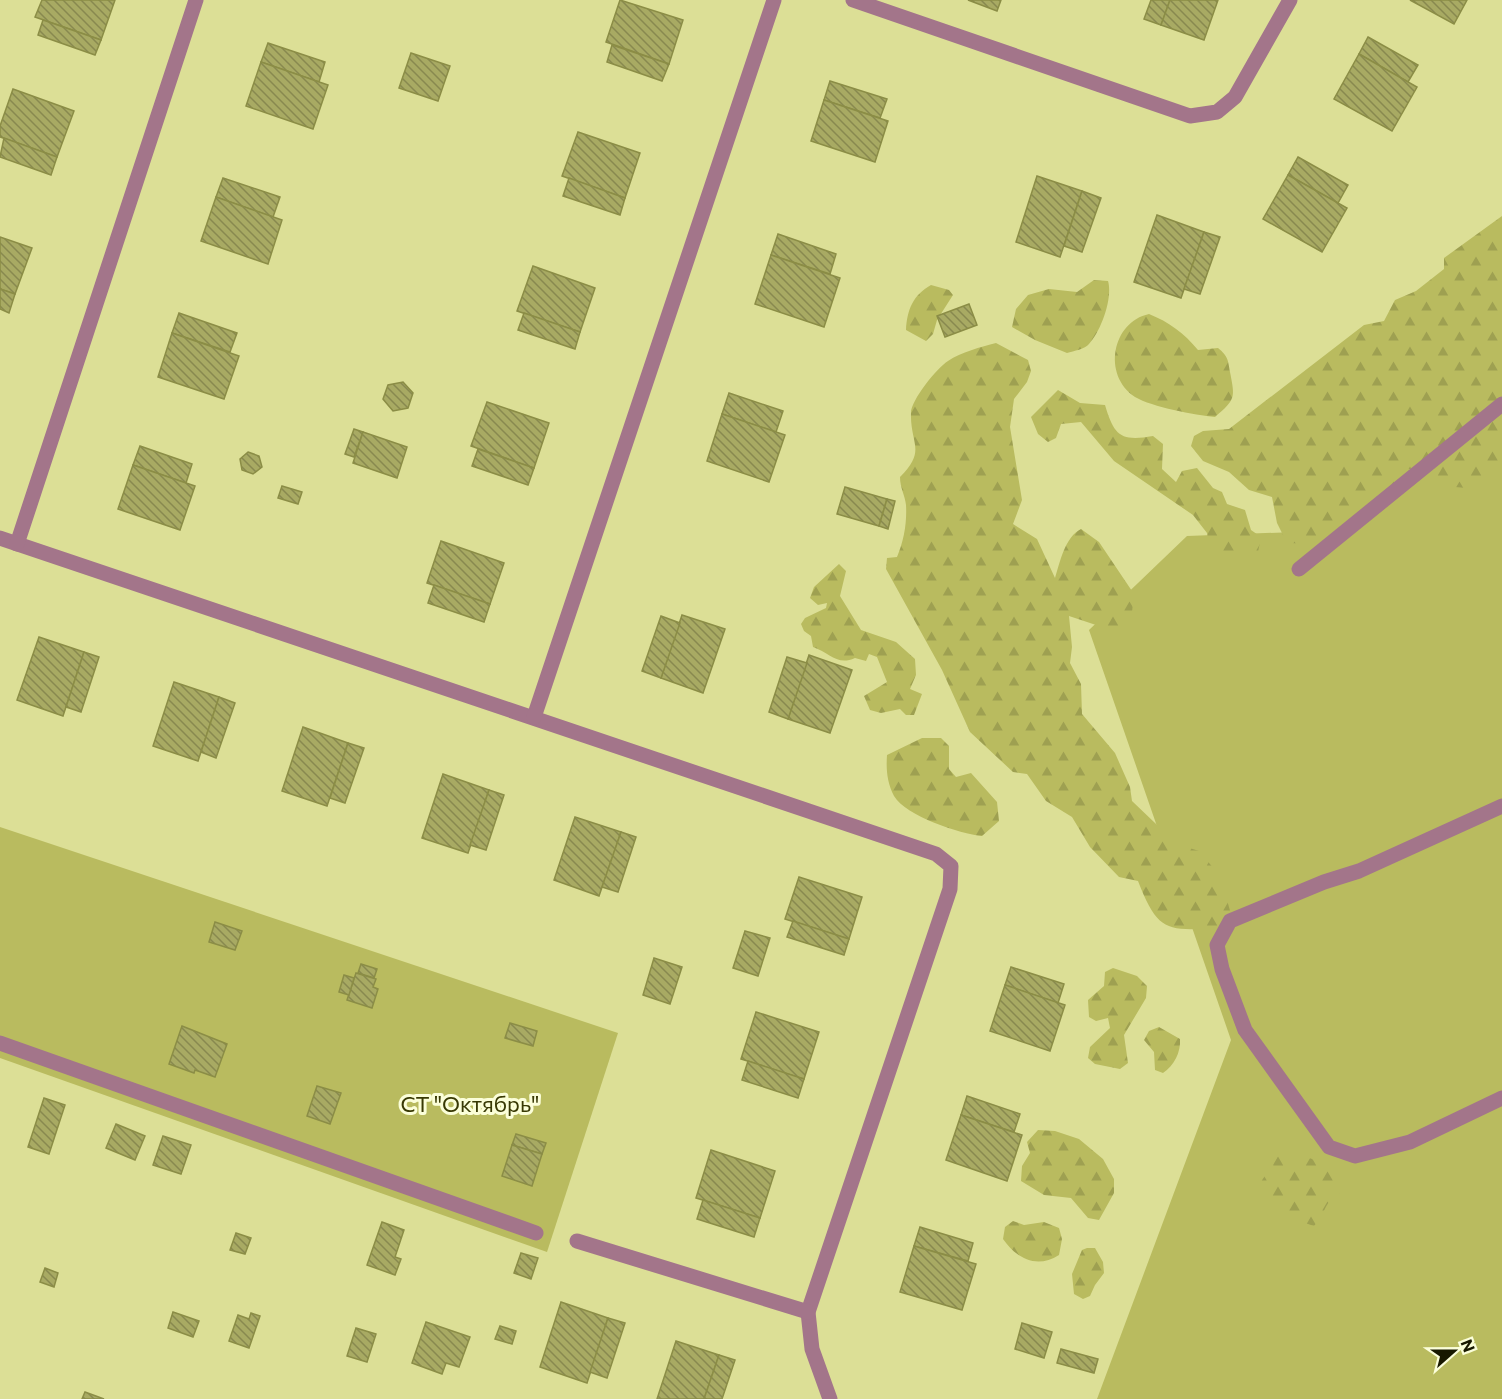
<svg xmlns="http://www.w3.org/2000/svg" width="1502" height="1399" font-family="Commissioner,sans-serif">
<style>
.green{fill:#b9bb5f}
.forest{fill:url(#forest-firs)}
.building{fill:url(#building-back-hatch);stroke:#8b8d46;stroke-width:1.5}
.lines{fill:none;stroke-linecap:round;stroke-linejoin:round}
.lane{stroke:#a3758a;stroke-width:15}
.street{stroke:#a3758a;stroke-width:15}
.labels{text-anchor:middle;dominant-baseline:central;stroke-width:6;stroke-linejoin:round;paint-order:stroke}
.park-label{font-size:22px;fill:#383904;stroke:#fbfed9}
</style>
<defs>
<pattern id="forest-firs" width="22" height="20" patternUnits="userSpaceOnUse" patternTransform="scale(1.5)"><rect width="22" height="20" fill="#b9bb5f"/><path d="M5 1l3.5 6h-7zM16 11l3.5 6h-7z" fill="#9ea051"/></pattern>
<pattern id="building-back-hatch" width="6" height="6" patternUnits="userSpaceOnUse" patternTransform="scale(1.5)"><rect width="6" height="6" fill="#a8aa63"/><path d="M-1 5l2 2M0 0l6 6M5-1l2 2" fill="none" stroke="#88894f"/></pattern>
</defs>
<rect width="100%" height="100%" fill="#dcdf96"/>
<g class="green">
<path d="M1502,377V1399H1097L1231,1040L1089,630L1187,536L1321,531Z"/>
<path d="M0,827L618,1033L547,1252L0,1058Z"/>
</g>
<g class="forest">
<path d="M1502,216V473L1467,488L1443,486L1424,467L1402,470C1387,499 1371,523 1348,545L1287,543L1277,523L1272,497L1249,490L1229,472L1203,461L1191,446L1194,436L1203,431L1229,429L1364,325L1384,321L1395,300L1416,291L1444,269V258Z"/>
<path d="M1094,280L1108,281C1113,298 1101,331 1089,344C1085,349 1074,351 1067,353L1035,340L1012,327L1016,309L1028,295L1049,289L1077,292Z"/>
<path d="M931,285L949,290L953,295L937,320L933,334L926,341L906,330C907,310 913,295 931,285Z"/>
<path d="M1149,314C1169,322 1184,333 1198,350L1218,348C1228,356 1228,360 1230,372C1235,398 1236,399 1215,417C1195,415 1152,407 1135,397C1102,375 1112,322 1149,314Z"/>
<path d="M996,343L1028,360L1031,371L1027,382L1014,399L1010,427L1022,500L1013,524L1037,539L1055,578C1060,562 1065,537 1081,529L1099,542L1134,594L1132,612L1123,627L1111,630L1069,616L1072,647L1070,663L1081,684L1082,714L1115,753L1130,787L1132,801L1177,844L1199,851L1220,876L1231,914L1218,928C1166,931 1158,932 1138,881L1119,877L1090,847L1072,817L1046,801L1027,774L1013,772L970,732L942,670L886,569L887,558L897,557C904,540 907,523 906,505C905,495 900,488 900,477C927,450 910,444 911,413C911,400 937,368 948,361C961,352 981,347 996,343Z"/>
<path d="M1058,390L1080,403L1105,405C1114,435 1120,442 1153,436L1163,444L1162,469L1176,482L1182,471L1197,468L1213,488L1222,492L1227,504L1245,510L1251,530L1261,537L1258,552L1252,556L1237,552L1219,558L1210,551L1207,533L1193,515L1114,461L1081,422L1061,424L1056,438L1048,442L1038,434L1031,417Z"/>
<path d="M839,564L846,571L840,596L861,630L896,642L915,659L916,675L910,689L922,694L914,715H906L900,709L881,713L870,710L864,696L887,682L877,657L869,654L866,661L855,658C837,666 830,653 813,647L811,636L804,631L801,624L805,618L826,608L827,603L818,605L810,598L814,587Z"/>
<path d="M922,738H941L949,746V769L956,777L971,773L997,802L999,821L982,836C960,834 906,816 894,796C887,782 886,770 887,755Z"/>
<path d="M1113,968L1137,976L1147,986L1146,998L1124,1035L1128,1063L1120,1069L1095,1064L1088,1058L1090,1047L1110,1028L1108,1018L1096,1021L1089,1017L1088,1000L1104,986L1105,972Z"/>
<path d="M1159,1027L1180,1039C1181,1052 1174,1066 1163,1073L1155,1070L1154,1052L1144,1040L1149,1031Z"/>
<path d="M1038,1130L1055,1131L1079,1139L1103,1159L1114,1179V1193L1099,1220L1088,1218L1071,1198L1044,1195L1021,1181L1022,1166L1030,1153L1027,1142Z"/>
<path d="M1290,1151L1312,1159L1338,1175L1340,1193C1321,1205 1327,1213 1314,1226C1293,1220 1233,1195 1274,1169L1273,1164L1279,1154Z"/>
<path d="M1013,1221L1024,1225L1044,1222L1059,1228L1062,1239L1059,1255C1037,1269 1017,1259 1003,1239L1005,1227Z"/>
<path d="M1087,1248H1095L1103,1262L1104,1273L1095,1285L1090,1296L1083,1299L1074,1294L1072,1274L1082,1250Z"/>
</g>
<g class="building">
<path d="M42,0H115L101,40L35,17Z"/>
<path d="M620,0L683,20L669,64L606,42Z"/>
<path d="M968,0H1001L997,11Z"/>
<path d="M1151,0H1170L1161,25L1144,19Z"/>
<path d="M1170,0H1218L1204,40L1161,25Z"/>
<path d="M1410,0H1467L1454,24Z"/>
<path d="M43,20L101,40L95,55L38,35Z"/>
<path d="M1368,37L1418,65L1408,82L1359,54Z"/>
<path d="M268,43L325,62L319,82L261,62Z"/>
<path d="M612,45L669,64L662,81L607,62Z"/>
<path d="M411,53L450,66L438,101L399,88Z"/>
<path d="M1359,54L1417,87L1392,131L1334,99Z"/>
<path d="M261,62L328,85L313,129L246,106Z"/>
<path d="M830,81L887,99L880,118L824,100Z"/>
<path d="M13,89L74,111L57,157L0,137V126Z"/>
<path d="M824,100L888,121L875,162L811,141Z"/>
<path d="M578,132L640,153L625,198L562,176Z"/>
<path d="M4,138L57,157L51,175L0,157Z"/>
<path d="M1298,157L1348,185L1338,203L1288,175Z"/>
<path d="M1288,175L1347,208L1322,252L1263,219Z"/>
<path d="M1037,176L1082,191L1060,257L1016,242Z"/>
<path d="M223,178L280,197L273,217L216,197Z"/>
<path d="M569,178L625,198L620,215L563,196Z"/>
<path d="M1082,191L1101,198L1082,252L1064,246Z"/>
<path d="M216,197L282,220L268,264L201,241Z"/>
<path d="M1157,215L1204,232L1181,298L1134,282Z"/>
<path d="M1204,232L1220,237L1200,294L1184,289Z"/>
<path d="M778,234L836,254L830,274L771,255Z"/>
<path d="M0,237L32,248L15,294L0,289Z"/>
<path d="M771,255L840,278L824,327L755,304Z"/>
<path d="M533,266L595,288L580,332L517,311Z"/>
<path d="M0,289L15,294L9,313L0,309Z"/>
<path d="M969,304L977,325L945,337L937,316Z"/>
<path d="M179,313L237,333L230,352L172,333Z"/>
<path d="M524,313L580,332L575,349L518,330Z"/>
<path d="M172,333L239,356L224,399L158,377Z"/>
<path d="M403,382L413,393L408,408L393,411L383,399L388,385Z"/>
<path d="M729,393L783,411L776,432L722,414Z"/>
<path d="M487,402L549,423L534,468L471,446Z"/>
<path d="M722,414L785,435L769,482L707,461Z"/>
<path d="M354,429L363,432L354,457L345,454Z"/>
<path d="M363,432L407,447L397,478L353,463Z"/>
<path d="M140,446L192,464L186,483L133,465Z"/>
<path d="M478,449L534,468L528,485L472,466Z"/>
<path d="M248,452L259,456L262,467L253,474L242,470L240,459Z"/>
<path d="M133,465L195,486L180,530L118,509Z"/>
<path d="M282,486L302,492L298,504L278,498Z"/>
<path d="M845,487L887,499L879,526L837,514Z"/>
<path d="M887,499L895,501L888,529L879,526Z"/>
<path d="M441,541L504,563L490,604L427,583Z"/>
<path d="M434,585L490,604L484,622L428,603Z"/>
<path d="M682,615L725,629L703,693L661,678Z"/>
<path d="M661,616L680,623L661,678L642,671Z"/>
<path d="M39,637L84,652L63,716L17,700Z"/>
<path d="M84,652L99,657L81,712L66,707Z"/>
<path d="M809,655L852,670L830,733L788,719Z"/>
<path d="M787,657L807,663L788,719L769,712Z"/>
<path d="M174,682L219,697L198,761L153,746Z"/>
<path d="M219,697L235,703L216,758L201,752Z"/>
<path d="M303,727L348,743L327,806L282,791Z"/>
<path d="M348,743L364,748L345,803L330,798Z"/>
<path d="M443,774L489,790L468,853L422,838Z"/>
<path d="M489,790L504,795L486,850L470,845Z"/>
<path d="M575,817L621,832L599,896L554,880Z"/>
<path d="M621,832L636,837L618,892L602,887Z"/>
<path d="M799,877L862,897L849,939L785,919Z"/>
<path d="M793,921L849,939L844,955L787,937Z"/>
<path d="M215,922L242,931L235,950L209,942Z"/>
<path d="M745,931L770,938L758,976L733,968Z"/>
<path d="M654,958L682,967L670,1004L643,995Z"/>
<path d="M361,964L377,969L374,978L358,973Z"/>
<path d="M1011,967L1064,984L1058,1003L1005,985Z"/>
<path d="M356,973L376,979L373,987L378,989L372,1008L347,1000Z"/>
<path d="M344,975L354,978L349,995L339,992Z"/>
<path d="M1005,985L1065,1005L1050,1051L990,1031Z"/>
<path d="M756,1012L819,1032L804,1079L741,1059Z"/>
<path d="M510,1023L537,1031L533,1046L505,1038Z"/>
<path d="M182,1026L227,1044L215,1077L195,1070L194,1073L169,1064Z"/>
<path d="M748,1061L804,1079L798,1098L742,1080Z"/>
<path d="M317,1086L341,1093L330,1124L307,1116Z"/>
<path d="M967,1096L1020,1114L1014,1132L961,1115Z"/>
<path d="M44,1098L65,1105L49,1154L28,1147Z"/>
<path d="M961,1115L1022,1135L1007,1181L946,1160Z"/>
<path d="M116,1124L145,1136L135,1160L106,1148Z"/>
<path d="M516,1134L546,1143L542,1154L512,1145Z"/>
<path d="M163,1136L191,1145L181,1174L153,1165Z"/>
<path d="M512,1145L542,1154L532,1186L502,1176Z"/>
<path d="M711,1150L775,1171L760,1218L696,1198Z"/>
<path d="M703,1200L760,1218L754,1237L697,1219Z"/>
<path d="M382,1222L404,1230L395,1257L401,1259L395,1275L367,1265Z"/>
<path d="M920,1227L973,1243L968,1261L914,1246Z"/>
<path d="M236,1233L251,1238L245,1254L230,1250Z"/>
<path d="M914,1246L976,1264L962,1310L900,1292Z"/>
<path d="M521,1253L538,1258L531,1279L514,1273Z"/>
<path d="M45,1268L58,1273L54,1287L40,1282Z"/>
<path d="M561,1302L608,1318L587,1383L540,1367Z"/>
<path d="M173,1312L199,1321L193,1337L168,1328Z"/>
<path d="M251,1313L260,1316L249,1348L229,1341L238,1315L249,1319Z"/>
<path d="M608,1318L625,1323L607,1378L590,1372Z"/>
<path d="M426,1322L470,1337L459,1367L446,1363L442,1374L412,1363Z"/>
<path d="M1022,1323L1052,1332L1044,1358L1015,1349Z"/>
<path d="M500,1326L516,1331L512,1344L495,1339Z"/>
<path d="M356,1328L376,1334L367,1362L347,1356Z"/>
<path d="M676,1341L719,1355L704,1399H657Z"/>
<path d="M1061,1349L1098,1359L1094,1373L1057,1363Z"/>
<path d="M719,1355L735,1360L722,1399H704Z"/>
<path d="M85,1392L104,1399H82Z"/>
</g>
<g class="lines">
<g class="lane">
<path d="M1299,569L1502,404"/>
<path d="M1502,806L1359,871L1324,882L1230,921L1217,945L1222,969L1245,1030L1329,1147L1355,1156L1410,1142L1502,1098"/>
<path d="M0,1043L536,1233"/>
</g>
<g class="street">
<path d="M853,0L1190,116L1217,112L1235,97L1290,0"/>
<path d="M0,538L936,854L951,866L950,889L808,1312L812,1349L830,1399"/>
<path d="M17,544L196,0"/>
<path d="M534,717L774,0"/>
<path d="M577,1241L808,1312"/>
</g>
</g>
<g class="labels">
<g class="park-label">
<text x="470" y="1103">СТ "Октябрь"</text>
</g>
</g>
<g transform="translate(1454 1351) rotate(69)" stroke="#fbfed9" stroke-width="4.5" paint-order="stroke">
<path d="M0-4.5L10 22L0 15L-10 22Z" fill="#181800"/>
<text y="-9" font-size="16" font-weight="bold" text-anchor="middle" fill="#181800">N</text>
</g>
</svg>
